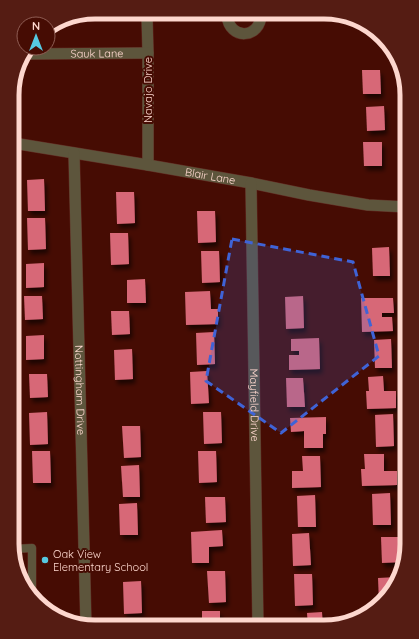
<svg xmlns="http://www.w3.org/2000/svg" width="419" height="639" font-family="Quicksand,sans-serif">
<style>
.building{fill:#d76777;filter:url(#shadow)}
.lines{fill:none;stroke-linecap:round;stroke-linejoin:round}
.service-casing{stroke:#632c23;stroke-width:9}
.minor-casing{stroke:#632c23;stroke-width:12}
.service{stroke:#5d553c;stroke-width:8}
.minor{stroke:#5d553c;stroke-width:11}
.marked{fill:#3f63d6;fill-opacity:0.2;stroke:#3f63d6;stroke-width:3;stroke-dasharray:8 5;stroke-linejoin:round}
.poi-dot{fill:#56c9e1;stroke:#460c03;stroke-width:1.5}
.labels{text-anchor:middle;dominant-baseline:central;stroke-width:4;stroke-linejoin:round;paint-order:stroke}
.street-label{font-size:11px;fill:#fdd7ce;stroke:#460c03}
.poi-label{font-size:11px;fill:#fdd7ce;stroke:#460c03;text-anchor:start}
.rim{fill:none;stroke:#fdd7ce;stroke-width:5}
</style>
<defs>
<filter id="shadow"><feDropShadow dx="2.5" dy="4.5" stdDeviation="2" flood-color="#0009"/></filter>
</defs>
<rect width="100%" height="100%" fill="#460c03"/>
<g class="building">
<path d="M362,70H380L381,94H363Z"/>
<path d="M384,106L385,130L367,131L366,107Z"/>
<path d="M363,142H382V166H364Z"/>
<path d="M44,179L45,211H28L27,180Z"/>
<path d="M116,192H134L135,223L117,224Z"/>
<path d="M197,211H215L216,242L198,243Z"/>
<path d="M27,218H45L46,249L28,250Z"/>
<path d="M110,233H128L129,264L111,265Z"/>
<path d="M389,247L390,276H373L372,248Z"/>
<path d="M201,251H219L220,282L202,283Z"/>
<path d="M44,263V287L26,288V264Z"/>
<path d="M145,279L146,303H127V280Z"/>
<path d="M210,291L211,309H218V324L186,325L185,292Z"/>
<path d="M24,296H42L43,319L25,320Z"/>
<path d="M303,296L304,328L286,329L285,297Z"/>
<path d="M361,298H393L394,313H382V317H392L393,331L362,332Z"/>
<path d="M111,311H129L130,334L112,335Z"/>
<path d="M214,332L215,364L197,365L196,333Z"/>
<path d="M44,335V359L26,360V336Z"/>
<path d="M319,338L320,369L289,370V355H299V351H291V339Z"/>
<path d="M391,339L392,368H375L374,340Z"/>
<path d="M132,349L133,379L115,380L114,350Z"/>
<path d="M207,371L209,403L191,404L190,372Z"/>
<path d="M29,374H47L48,397L30,398Z"/>
<path d="M383,376L384,391H396V408L367,409L366,391H369L368,377Z"/>
<path d="M286,378H303L305,407H287Z"/>
<path d="M47,412L48,444L30,445L29,413Z"/>
<path d="M203,412H221L222,443L204,444Z"/>
<path d="M393,414L394,446L376,447L375,415Z"/>
<path d="M326,417V434H323V448H304V431L291,432L290,418Z"/>
<path d="M122,426H140L141,457L124,458Z"/>
<path d="M32,451H50L51,483H33Z"/>
<path d="M198,451H216L217,482L199,483Z"/>
<path d="M364,454H384V471H397V485L362,486L361,469H365Z"/>
<path d="M302,456H320L321,487L292,488V471H303Z"/>
<path d="M139,465L140,497H123L121,466Z"/>
<path d="M390,493L391,525H373L372,494Z"/>
<path d="M315,495L316,527H298L297,496Z"/>
<path d="M205,497H225L226,522L206,523Z"/>
<path d="M137,503L138,535H120L119,504Z"/>
<path d="M222,530L223,546L209,547V563H192L191,532Z"/>
<path d="M309,533L311,565L293,566L292,534Z"/>
<path d="M381,537H400L401,562L382,563Z"/>
<path d="M207,571H225L226,602L209,603Z"/>
<path d="M294,574H312L313,605L295,606Z"/>
<path d="M397,577L393,590L379,602L378,578Z"/>
<path d="M141,581L142,613L124,614L123,582Z"/>
<rect x="202" y="611" width="18" height="16"/>
<path d="M322,612L323,627H308L307,613Z"/>
<path d="M137,620L138,626H120L119,621Z"/>
</g>
<g class="lines">
<g class="service-casing">
<path id="service" d="M13,549L32,548V589"/>
</g>
<g class="minor-casing">
<g id="minor">
<path d="M227,15C229,41 261,39 261,14"/>
<path d="M147,16L148,53V165"/>
<path id="s1" d="M23,54L148,53"/>
<path id="s2" d="M13,143L148,165L251,183L309,195L368,205L407,207"/>
<path id="s3" d="M74,153L86,626"/>
<path id="s4" d="M251,183L258,627"/>
</g>
</g>
<use href="#service" class="service"/>
<use href="#minor" class="minor"/>
</g>
<path class="marked" d="M232,239L353,262L379,356L281,433L206,381Z"/>
<circle class="poi-dot" cx="45" cy="560" r="4"/>
<g class="labels">
<g class="street-label">
<text stroke="none"><textPath href="#s1" startOffset="74">Sauk Lane</textPath></text>
<text transform="translate(148 90) rotate(-90)">Navajo Drive</text>
<text stroke="none"><textPath href="#s2" startOffset="200">Blair Lane</textPath></text>
<text stroke="none"><textPath href="#s3" startOffset="237">Nottingham Drive</textPath></text>
<text stroke="none"><textPath href="#s4" startOffset="222">Mayfield Drive</textPath></text>
</g>
<g class="poi-label">
<text x="53" y="554">Oak View<tspan x="53" dy="13">Elementary School</tspan></text>
</g>
</g>
<path d="M0 0H419V639H0ZM95 19H324A76 76 0 0 1 400 95V544A76 76 0 0 1 324 620H95A76 76 0 0 1 19 544V95A76 76 0 0 1 95 19Z" fill="#551c13" fill-rule="evenodd"/>
<path class="rim" d="M95 19H324A76 76 0 0 1 400 95V544A76 76 0 0 1 324 620H95A76 76 0 0 1 19 544V95A76 76 0 0 1 95 19Z"/>
<g transform="translate(36 36)"><circle r="19" fill="#460c03" stroke="#8f5d54"/>
<path d="M0-3L7 15L0 10L-7 15Z" fill="#56c9e1"/>
<text y="-6" font-size="11" font-weight="bold" text-anchor="middle" fill="#fdd7ce">N</text>
</g>
</svg>
